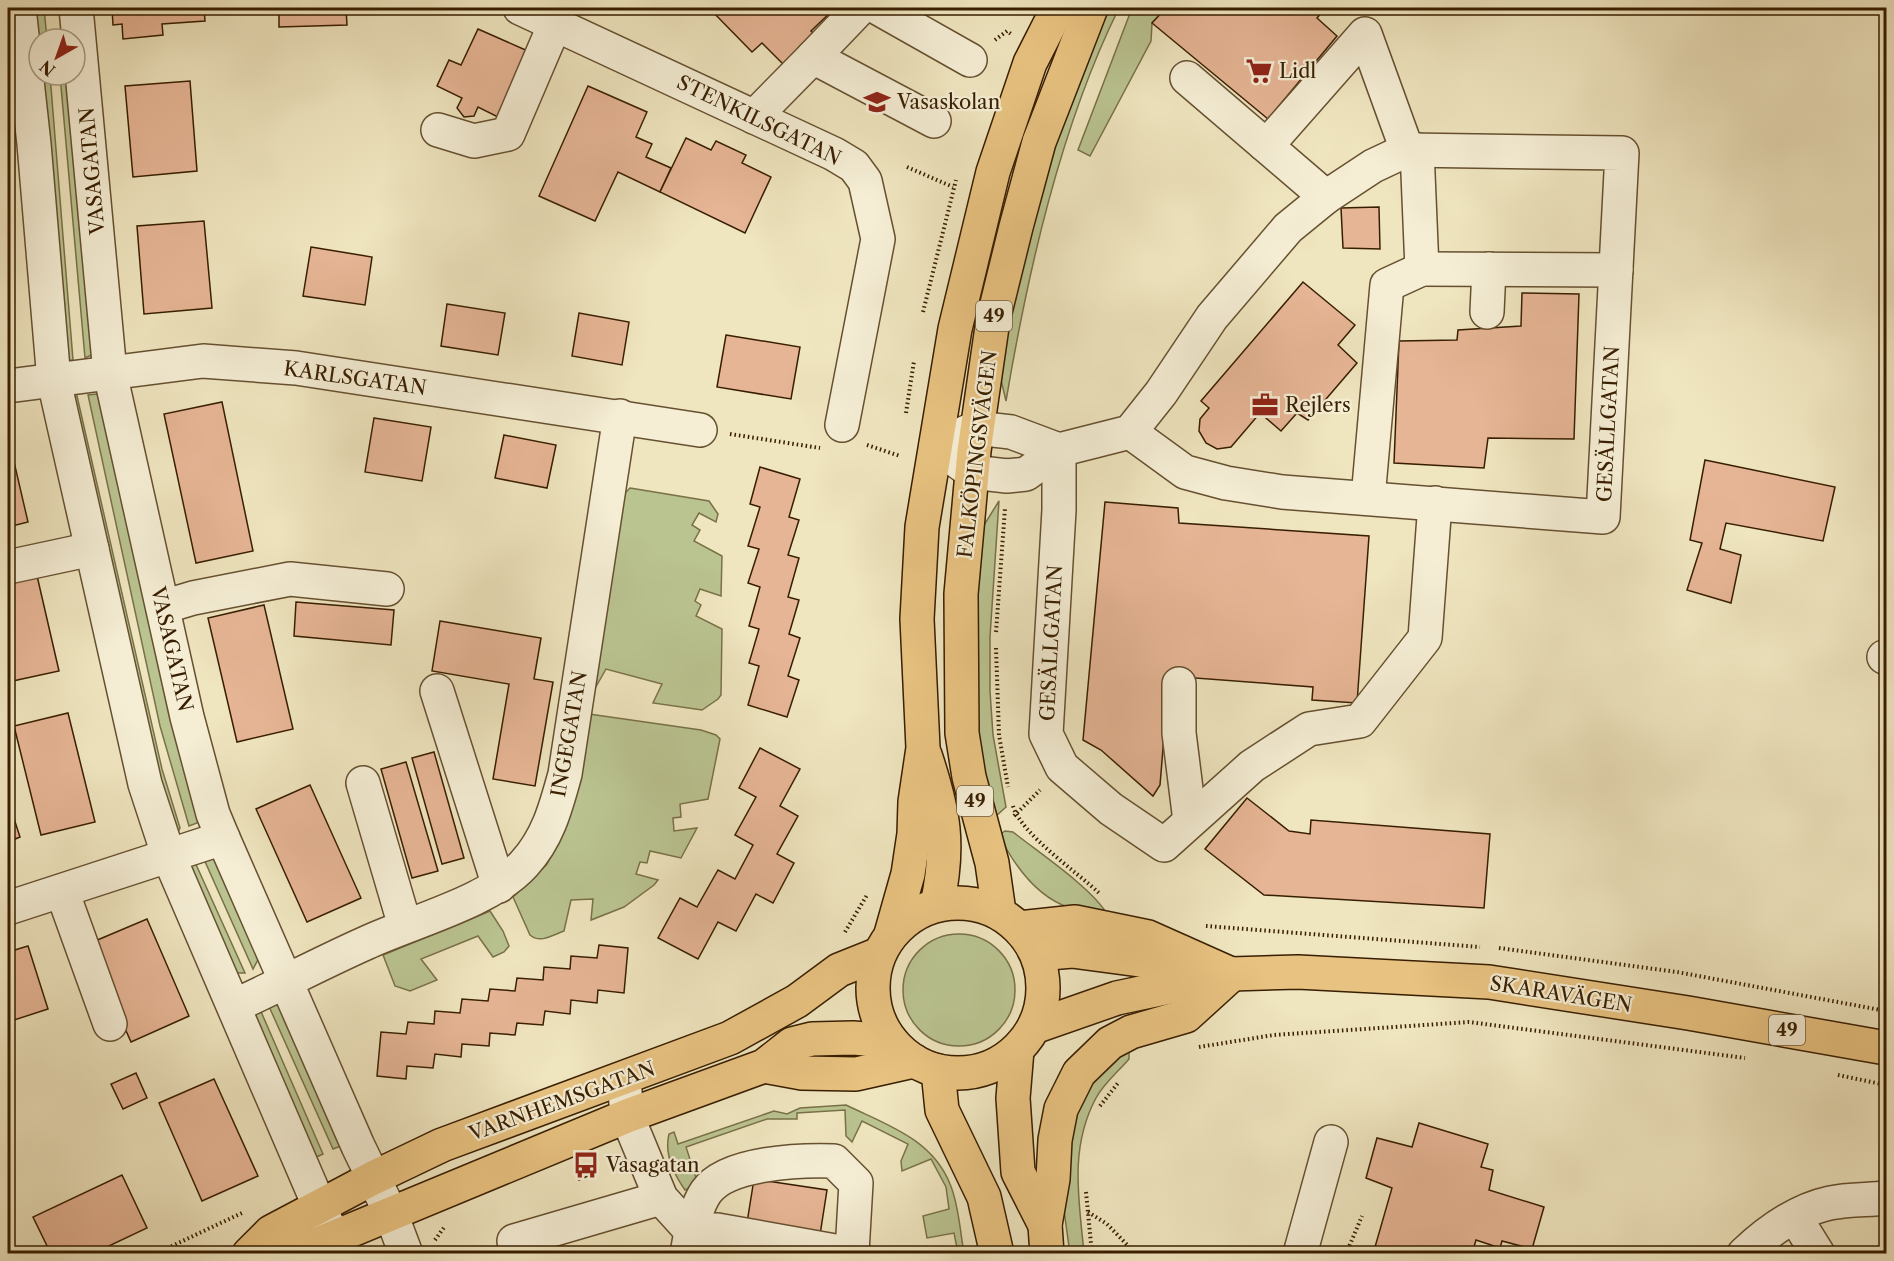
<svg xmlns="http://www.w3.org/2000/svg" width="1894" height="1261" font-family="'Libre Caslon Text',serif">
<style>
.green{fill:#bac491;stroke:#797148;stroke-width:1.5}
.building{fill:#e6b595;stroke:#381e00;stroke-width:1.5}
.lines{fill:none;stroke-linecap:round;stroke-linejoin:round}
.minor-casing{stroke:#665030;stroke-width:36}
.major-casing{stroke:#381e00;stroke-width:36}
.path{stroke:#381e00;stroke-width:4;stroke-dasharray:1.5 3;stroke-linecap:butt}
.minor{stroke:#f5eed5;stroke-width:33}
.major{stroke:#e8c280;stroke-width:33}
.labels{text-anchor:middle;dominant-baseline:central;stroke-width:4.5;stroke-linejoin:round;paint-order:stroke}
.shield{fill:#f5eed5;stroke:#715c40;stroke-width:1.5}
.shield-label{font-size:18px;font-weight:bold;fill:#381e00}
.poi-label{font-size:20px;fill:#381e00;stroke:#f5eed5;text-anchor:start}
.street-label{font-size:20px;fill:#381e00;stroke:#f5eed5}
</style>
<rect width="100%" height="100%" fill="#efe5bf"/>
<filter id="stains"><feTurbulence type="fractalNoise" baseFrequency=".00333" numOctaves="4"/><feColorMatrix values="0 0 0 0 .2 0 0 0 0 .09 0 0 0 0 .02 0 0 0 .5 -.17"/></filter>
<radialGradient id="worn" r=".72"><stop offset=".6" stop-color="#630" stop-opacity="0"/><stop offset="1" stop-color="#630" stop-opacity=".3"/></radialGradient>
<g class="green">
<path d="M31,8H44L47,39H39V75H50L73,360L62,361Z"/>
<path d="M1102,8H1119C1061,125 1028,271 1006,401L997,363L1023,240Z"/>
<path d="M1132,8H1166L1152,23L1151,41L1090,156L1078,150Z"/>
<path d="M60,75H74L94,354L85,358Z"/>
<path d="M97,394L103,400L199,819L197,823L189,826L160,726L88,395Z"/>
<path d="M77,396L162,769L180,828L178,832L173,833L65,400Z"/>
<path d="M630,488L709,501L718,514L716,522L699,513L692,525L700,530L694,541L722,556L721,596L700,589L695,601L701,605L696,616L722,629L721,695L718,699L702,710L653,703L662,684L606,669L593,692L624,494Z"/>
<path d="M999,501L990,637V691L993,735L1006,807L996,816L984,792L972,689L979,553L984,525Z"/>
<path d="M589,714L701,730L716,735L720,739L708,799L680,804L681,817L673,818L674,831L697,828L681,858L650,851L647,863L640,862L636,874L658,880L654,885L624,907L591,920L593,899L571,900L564,931C553,935 540,944 530,935L513,897L547,864L568,822Z"/>
<path d="M1005,831L1013,832C1038,852 1092,888 1107,914C1095,913 1081,912 1070,908C1036,897 1014,865 999,835Z"/>
<path d="M203,857L219,858L260,956L253,969Z"/>
<path d="M194,860L245,973H235L187,862Z"/>
<path d="M490,911L503,931L509,946L504,952L493,957L478,936L421,959L437,980L410,991L395,986L383,955Z"/>
<circle cx="959" cy="990" r="56"/>
<path d="M267,1002L280,1006L343,1145L333,1149Z"/>
<path d="M259,1007L323,1154L312,1159L253,1017Z"/>
<path d="M1129,1047V1059C1118,1072 1104,1083 1096,1098C1069,1148 1079,1200 1084,1253L1070,1254L1063,1203L1067,1133L1090,1082Z"/>
<path d="M846,1105C887,1125 932,1139 950,1184C959,1205 960,1232 964,1253H958L954,1233L927,1238L923,1216L949,1209L946,1187L931,1159L902,1171L901,1161L908,1144L862,1121L852,1142L846,1136L845,1110L797,1113V1119H767L686,1147L698,1184L685,1190C673,1173 664,1154 669,1134L674,1132L678,1144L774,1111L787,1114L800,1108Z"/>
</g>
<g class="building">
<path d="M112,8H204L205,21L162,24L163,35L123,39L122,24L113,25Z"/>
<path d="M279,8H346L347,25L279,27Z"/>
<path d="M709,8H835L811,31L818,38L787,68L762,43L752,52Z"/>
<path d="M1166,8H1326L1317,18L1337,36L1268,119L1152,23Z"/>
<path d="M478,29L530,52L500,118L478,107L474,116L464,117L457,108L462,98L437,86L449,60L461,65Z"/>
<path d="M190,81L197,171L133,177L125,86Z"/>
<path d="M588,86L647,112L636,137L652,144L646,157L671,168L660,192L618,172L595,221L539,196Z"/>
<path d="M686,138L711,150L716,141L746,155L742,163L771,177L745,233L660,192Z"/>
<path d="M1379,207L1380,249L1343,248L1341,208Z"/>
<path d="M204,221L212,308L144,314L137,226Z"/>
<path d="M311,247L372,257L365,305L303,296Z"/>
<path d="M1303,282L1355,325L1338,345L1357,363L1308,420L1297,413L1281,431L1260,413L1231,447L1217,449L1206,443L1199,431L1200,419L1209,408L1201,401Z"/>
<path d="M1522,293L1579,294L1574,439L1488,438L1484,468L1394,463L1399,341L1457,340L1458,330L1521,326Z"/>
<path d="M447,304L505,313L498,355L441,346Z"/>
<path d="M579,313L629,322L622,365L572,356Z"/>
<path d="M726,335L800,347L791,399L717,387Z"/>
<path d="M222,402L253,551L196,563L164,414Z"/>
<path d="M374,418L431,427L422,481L365,472Z"/>
<path d="M504,435L556,445L547,488L495,478Z"/>
<path d="M8,436L28,522L8,527Z"/>
<path d="M1705,460L1835,487L1823,541L1726,523L1720,549L1741,555L1731,603L1687,590L1702,543L1690,540Z"/>
<path d="M760,467L800,479L789,517L799,520L788,555L799,558L788,597L799,600L789,634L800,638L788,676L799,680L787,717L748,705L759,666L749,663L759,629L749,626L760,587L748,583L759,549L748,546L760,507L750,504Z"/>
<path d="M1105,502L1178,508L1179,523L1369,536L1357,703L1312,700L1313,687L1169,676L1160,785L1153,796L1101,750L1083,740Z"/>
<path d="M35,567L59,671L8,682V573Z"/>
<path d="M296,602L394,610L391,645L294,636Z"/>
<path d="M264,605L293,729L237,742L208,618Z"/>
<path d="M440,621L541,638L534,679L553,682L535,786L493,779L509,684L432,671Z"/>
<path d="M68,713L95,822L41,835L14,726Z"/>
<path d="M760,748L800,769L780,806L798,816L777,854L794,863L773,903L756,894L736,931L718,922L698,959L658,938L680,898L697,907L718,870L735,879L753,845L735,835L756,797L739,788Z"/>
<path d="M434,752L464,858L442,864L412,758Z"/>
<path d="M406,762L438,871L412,878L381,769Z"/>
<path d="M310,785L361,898L307,922L256,809Z"/>
<path d="M1247,798L1289,831L1310,834L1311,820L1490,834L1484,908L1264,895L1205,849Z"/>
<path d="M8,800L20,837L8,842Z"/>
<path d="M147,919L189,1016L131,1042L88,944Z"/>
<path d="M599,945L628,948L624,993L598,990L597,1003L571,1000L570,1014L545,1011L543,1025L517,1023L515,1035L490,1033L489,1046L462,1044L461,1057L435,1054L433,1068L407,1066L406,1079L377,1076L381,1032L406,1034L408,1022L434,1024L435,1011L460,1013L462,999L488,1001L490,989L515,991L517,978L543,980L544,967L570,969L571,956L597,958Z"/>
<path d="M28,946L48,1009L8,1022V952Z"/>
<path d="M136,1073L147,1098L123,1109L111,1084Z"/>
<path d="M214,1079L258,1176L202,1201L159,1103Z"/>
<path d="M1419,1123L1488,1144L1481,1167L1493,1170L1489,1190L1544,1207L1532,1249L1502,1241L1500,1248L1476,1240L1472,1254H1373L1392,1188L1366,1178L1377,1138L1412,1147Z"/>
<path d="M594,1166L597,1172L579,1180L576,1173Z"/>
<path d="M122,1175L147,1228L92,1254H51L33,1217Z"/>
<path d="M754,1179L827,1190L817,1254H742Z"/>
<path d="M640,1251V1254H594Z"/>
</g>
<g class="lines">
<g class="minor-casing">
<g id="minor">
<path d="M19,8L34,144L54,381L145,784L169,857L340,1254"/>
<path d="M76,8L110,373L187,717L213,814L223,838L358,1146L391,1214L406,1254"/>
<path d="M520,8L834,154L854,166L865,181L878,239L842,425"/>
<path d="M878,8L970,60"/>
<path d="M813,57L860,8"/>
<path d="M1187,78L1326,197"/>
<path d="M754,117L813,57L934,121"/>
<path d="M438,130L474,141L508,134L555,24"/>
<path d="M1264,144L1277,134L1365,34L1407,150"/>
<path d="M1422,269L1616,270"/>
<path d="M1487,312L1489,269"/>
<path d="M8,386L203,361L296,368L700,430"/>
<path d="M953,438L976,428L1011,432L1059,450"/>
<path d="M936,446L972,472L1007,476L1026,474L1059,450L1130,432L1185,472L1226,483L1282,492L1603,517L1622,153L1407,150L1373,166L1326,197L1288,228L1212,317L1161,393L1130,432"/>
<path d="M1059,450V510L1046,734L1062,767L1111,809L1164,845L1252,766L1309,729L1360,721L1425,638L1435,503"/>
<path d="M1368,498L1387,285L1422,269L1417,150"/>
<path d="M8,567L92,549"/>
<path d="M163,607L193,598L290,579L387,589"/>
<path d="M1884,657L1886,658"/>
<path d="M1179,684V733L1190,821"/>
<path d="M437,691L499,886"/>
<path d="M363,783L405,926"/>
<path d="M62,891L110,1024"/>
<path d="M8,908L223,838"/>
<path d="M234,1006C278,986 321,963 366,943C413,921 490,902 524,864C548,838 556,807 565,774L620,416"/>
<path d="M624,1079L627,1116L661,1198L691,1231L717,1230L852,1254"/>
<path d="M1795,1217L1818,1254"/>
<path d="M514,1241L661,1198"/>
<path d="M687,1254C690,1235 695,1208 706,1192C727,1162 801,1160 834,1161L856,1183L852,1252L855,1254"/>
<path d="M1300,1254L1331,1142"/>
<path d="M1744,1254C1767,1232 1798,1210 1830,1203C1848,1199 1868,1200 1886,1198"/>
</g>
</g>
<g class="major-casing">
<g id="major">
<path d="M925,755C944,812 950,845 937,905"/>
<circle cx="958" cy="988" r="85"/>
<path d="M999,912L992,863L969,777L962,733L961,594L974,451L993,320L1016,227L1039,142L1091,8"/>
<path d="M1019,928L1075,922L1148,937L1231,974"/>
<path d="M891,934L908,874L914,834L915,802L923,748L917,619L922,527L955,329L993,172L1030,63L1058,8"/>
<path d="M1037,954L1072,951L1147,961L1181,952"/>
<path d="M1034,1027L1117,998L1231,974L1298,972L1489,982L1688,1013L1886,1048"/>
<path d="M1017,1050L1013,1098L1018,1172L1045,1225"/>
<path d="M764,1066L802,1073L856,1074L914,1061"/>
<path d="M938,1071L942,1110L984,1197L997,1254"/>
<path d="M249,1254L271,1232L373,1178L442,1145L730,1038L797,1001L839,970L879,954"/>
<path d="M294,1254L627,1116L764,1066L792,1044L812,1039L853,1038L891,1041"/>
<path d="M1047,1254L1045,1225L1053,1179L1055,1140L1061,1109L1079,1073L1110,1043L1131,1032L1186,1016L1230,976"/>
</g>
</g>
<g class="path">
<path d="M995,40L1007,31L1011,34"/>
<path d="M907,167L953,187"/>
<path d="M923,312L956,180"/>
<path d="M8,340H14"/>
<path d="M906,413L914,361"/>
<path d="M730,434L820,448"/>
<path d="M867,445L900,456"/>
<path d="M996,632L1005,508"/>
<path d="M996,648L999,735L1008,787"/>
<path d="M1013,806C1021,834 1077,872 1099,893"/>
<path d="M1014,816L1040,790"/>
<path d="M1206,926L1480,947"/>
<path d="M845,932L867,895"/>
<path d="M1499,948L1677,972L1886,1011"/>
<path d="M1199,1047L1274,1035L1469,1022L1745,1058"/>
<path d="M1838,1075L1886,1085"/>
<path d="M1100,1106L1118,1083"/>
<path d="M1086,1192L1092,1254"/>
<path d="M1088,1212L1107,1224L1136,1254"/>
<path d="M435,1240L445,1226"/>
<path d="M155,1254L242,1213"/>
<path d="M1346,1254L1362,1216"/>
</g>
<use href="#minor" class="minor"/>
<use href="#major" class="major"/>
</g>
<defs>
<g id="supermarket-bare" transform="scale(2.07)"><path d="M-6-5.5h2.5l.6 2H6L4.5 2H-2.5L-4.4-4H-6ZM-1.5 3.2a1.3 1.3 0 1 0 .1 0ZM3 3.2a1.3 1.3 0 1 0 .1 0Z" fill="#8f2418" stroke="#f5eed5" stroke-width="2.5" paint-order="stroke"/></g>
<g id="school-bare" transform="scale(2.07)"><path d="M0-5L7-2L0 1L-7-2ZM-4 1L0 2.5L4 1V4Q0 6-4 4Z" fill="#8f2418" stroke="#f5eed5" stroke-width="2.5" paint-order="stroke"/></g>
<g id="office-bare" transform="scale(2.07)"><path d="M-6-3h4V-5.5h4V-3h4V5H-6ZM-1-4.5V-3h2v-1.5ZM-6 0V1H6V0Z" fill="#8f2418" stroke="#f5eed5" stroke-width="2.5" paint-order="stroke"/></g>
<g id="bus-bare" transform="scale(2.07)"><path d="M-5-6H5V4H4V6H2V4H-2V6H-4V4H-5ZM-3.5-4V0h7V-4ZM-3.5 1.2v1.5H-2V1.2ZM2 1.2v1.5H3.5V1.2Z" fill="#8f2418" stroke="#f5eed5" stroke-width="2.5" paint-order="stroke"/></g>
</defs>
<g fill-rule="evenodd">
<use href="#supermarket-bare" x="1259" y="71"/>
<use href="#school-bare" x="877" y="102"/>
<use href="#office-bare" x="1265" y="405"/>
<use href="#bus-bare" x="586" y="1165"/>
</g>
<g class="labels">
<g class="shield">
<rect x="976" y="301" width="36" height="30" rx="4.5"/>
<rect x="957" y="786" width="36" height="30" rx="4.5"/>
<rect x="1769" y="1015" width="36" height="30" rx="4.5"/>
</g>
<g class="shield-label">
<text x="994" y="316">49</text>
<text x="975" y="801">49</text>
<text x="1787" y="1030">49</text>
</g>
<g class="poi-label">
<text x="1279" y="71">Lidl</text>
<text x="897" y="102">Vasaskolan</text>
<text x="1285" y="405">Rejlers</text>
<text x="606" y="1165">Vasagatan</text>
</g>
<g class="street-label">
<text transform="translate(759 120) rotate(26)">STENKILSGATAN</text>
<text transform="translate(92 171) rotate(-95)">VASAGATAN</text>
<text transform="translate(355 378) rotate(8)">KARLSGATAN</text>
<text transform="translate(1608 424) rotate(-87)">GESÄLLGATAN</text>
<text transform="translate(977 454) rotate(-83)">FALKÖPINGSVÄGEN</text>
<text transform="translate(1051 643) rotate(-87)">GESÄLLGATAN</text>
<text transform="translate(172 649) rotate(77)">VASAGATAN</text>
<text transform="translate(569 734) rotate(-80)">INGEGATAN</text>
<text transform="translate(1561 994) rotate(9)">SKARAVÄGEN</text>
<text transform="translate(562 1101) rotate(-20)">VARNHEMSGATAN</text>
</g>
</g>
<rect width="1894" height="1261" fill="none" stroke="#efe5bf" stroke-width="30"/>
<rect x="9" y="9" width="1876" height="1243" fill="none" stroke="#381e00" stroke-width="3"/>
<rect x="15" y="15" width="1864" height="1231" fill="none" stroke="#381e00" stroke-width="1.5"/>
<g transform="translate(57 57) rotate(220)"><circle r="28" fill="#f5eed5" stroke="#a99b80" stroke-width="1.5"/>
<path d="M0-4.5L10 22L0 15L-10 22Z" fill="#8f2418"/>
<text y="-9" font-size="16" font-weight="bold" text-anchor="middle" fill="#381e00">N</text>
</g>
<rect width="100%" height="100%" filter="url(#stains)"/>
<rect width="100%" height="100%" fill="url(#worn)"/>
</svg>
